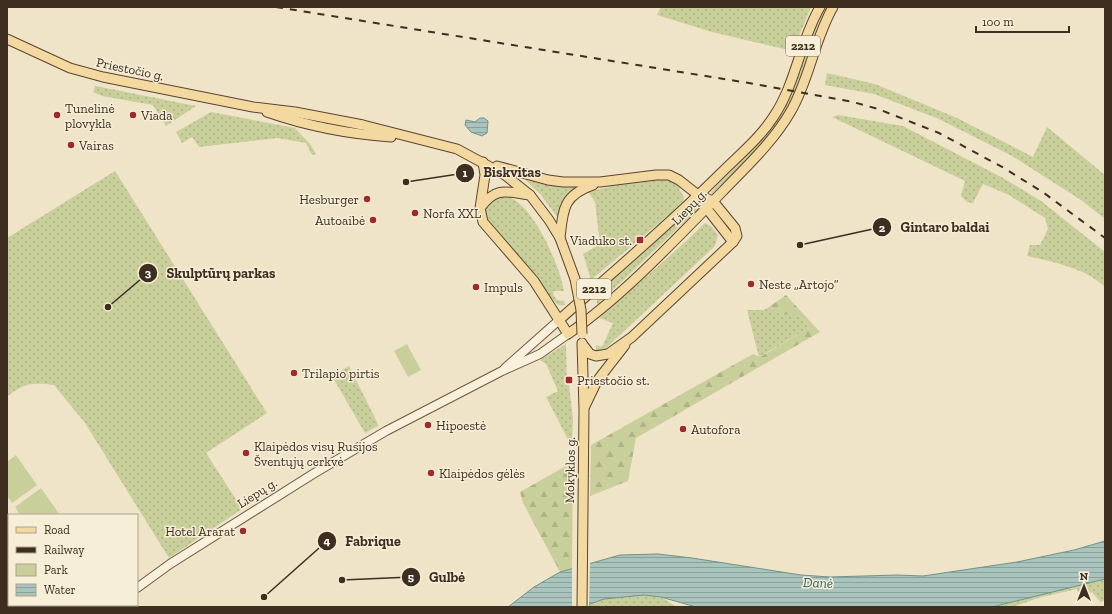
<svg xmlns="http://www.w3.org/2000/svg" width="1112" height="614" font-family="'Zilla Slab',serif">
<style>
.green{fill:url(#green-dots)}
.forest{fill:url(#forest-firs)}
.pitch{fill:#c9cf9b}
.water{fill:url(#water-rules);stroke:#6f938a}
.pier{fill:#f0e4c8}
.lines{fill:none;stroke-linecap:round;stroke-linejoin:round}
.secondary-casing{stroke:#6f573f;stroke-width:10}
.primary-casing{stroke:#5b4430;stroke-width:11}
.secondary{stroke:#faf1dc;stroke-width:8}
.primary{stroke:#f3d9a0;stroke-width:9}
.rail{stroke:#3d2e20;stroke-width:2;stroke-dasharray:7 7;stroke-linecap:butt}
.primary-bridge-casing{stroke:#5b4430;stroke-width:11;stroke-linecap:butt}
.primary-bridge{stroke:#f3d9a0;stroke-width:9}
.poi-dot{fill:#9e2a2b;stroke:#f7eed8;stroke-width:1.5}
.labels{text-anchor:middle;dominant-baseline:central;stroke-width:3;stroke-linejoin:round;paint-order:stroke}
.shield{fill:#f7eed8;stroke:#756857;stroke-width:1}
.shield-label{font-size:12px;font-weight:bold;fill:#3d2e20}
.street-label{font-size:13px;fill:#3d2e20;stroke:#f7eed8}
.poi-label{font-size:13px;fill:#3d2e20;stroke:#f7eed8;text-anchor:start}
.water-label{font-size:14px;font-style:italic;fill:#2f5d5a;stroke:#f7eed8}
.leader{fill:none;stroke:#3d2e20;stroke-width:1.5}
.callout-dot{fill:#3d2e20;stroke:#f7eed8;stroke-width:1.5}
.mark-label{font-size:12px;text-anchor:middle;font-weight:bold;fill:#fff}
.callout-label{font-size:14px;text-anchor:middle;font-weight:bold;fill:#3d2e20;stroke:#f7eed8;stroke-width:3;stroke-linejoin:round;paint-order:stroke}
</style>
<defs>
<pattern id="green-dots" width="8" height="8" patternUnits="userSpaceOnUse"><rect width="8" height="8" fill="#c9cf9b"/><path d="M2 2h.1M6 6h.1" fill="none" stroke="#aeb285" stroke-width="1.8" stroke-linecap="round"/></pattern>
<pattern id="forest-firs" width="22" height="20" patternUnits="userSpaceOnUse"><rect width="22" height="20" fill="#c9cf9b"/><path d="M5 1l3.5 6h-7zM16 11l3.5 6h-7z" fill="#aeb285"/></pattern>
<pattern id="water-rules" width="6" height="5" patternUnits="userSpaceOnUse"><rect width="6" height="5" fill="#a9c4bc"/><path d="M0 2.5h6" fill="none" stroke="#8ba098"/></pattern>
</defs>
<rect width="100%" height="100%" fill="#f0e4c8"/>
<g class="green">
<path d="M661,7H811L793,51L712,32L657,15Z"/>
<path d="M826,7H827L818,24L799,83L784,115L767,138L712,195L711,192L774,125L780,114L811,35Z"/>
<path d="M827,73L875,84L957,118L1033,157L1047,127L1105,175V219L1081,200L1012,156L939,119L874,94L825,85Z"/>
<path d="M95,86H96L196,106L166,126L153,105L102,96L93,92Z"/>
<path d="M211,112L295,128L310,144L316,154L312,155L306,143L277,138L199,147L192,137L182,143L176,132Z"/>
<path d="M838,115L903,126L1003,178L1041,201L1105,252V287C1085,268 1054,262 1027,256L1030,245H1040L1048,229L1045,218L1009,195L983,184L973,203L967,202L961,196L965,181L832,117Z"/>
<path d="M115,171L267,413L206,453L242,509L169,558L85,423L54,385C32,383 25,382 7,397V238Z"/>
<path d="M520,175L575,186L576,188L564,199L557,217L541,195Z"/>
<path d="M666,179L681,187L679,189L684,197L683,201L671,213L591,280L583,254L600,244L595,202L588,192L612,186Z"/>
<path d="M505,196C532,200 560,266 564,291H553L554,296L557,300L564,301L565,305C558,306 556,304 552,298L550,299L532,272L489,224L485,211L492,199Z"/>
<path d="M695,206L697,210L597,305V293Z"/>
<path d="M705,223L711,226L718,235L715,246L604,350L598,353L596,350V345L602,347L613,323L599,318C635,286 671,256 705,223Z"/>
<path d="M769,307L781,315L794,314L800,317L809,328L759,357L747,310H764Z"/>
<path d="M566,344L567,385H569L573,419L572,447L546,397L558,391L546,364L540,360Z"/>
<path d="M349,366L377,422L378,426L365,433L332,376Z"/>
<path d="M1105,579V600L1101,602L1102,604L1092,592L1081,597L1077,589L1038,598L1013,607H992Z"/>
<path d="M644,595L661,597L677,607H589V605L604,599Z"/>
</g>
<g class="forest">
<path d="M786,295L820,332L636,438L628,481L590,496L591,445L753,354L760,357L809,328L800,317L794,314L781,315L769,307Z"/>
<path d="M573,462L572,568L560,572L523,503L520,492Z"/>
</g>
<g class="pitch">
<path d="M407,344L421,370L408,377L394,351Z"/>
<path d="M16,455L37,485L12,503L7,496V462Z"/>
<path d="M41,488L60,515H20L15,507Z"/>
</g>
<g class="water">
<path d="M480,118H484L488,121L487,133L482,136L471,132L465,125L466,120L475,122Z"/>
<path d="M1105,541V579L992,607H696L661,597L644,595L604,599L582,607H508L534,587L560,572L620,555L658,554L692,558L801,575L830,577L897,575L923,576L1017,562L1074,550Z"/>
</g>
<path class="pier" d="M590,562L589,607H572V566Z"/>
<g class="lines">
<g class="secondary-casing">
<g id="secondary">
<path d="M505,368L558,321"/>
<path d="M137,588L170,564L313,474L386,431L502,371L540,354L568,334"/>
<path d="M106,607L110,605"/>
</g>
</g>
<g class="primary-casing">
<g id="primary">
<path d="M7,39L70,68L103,77L253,107L295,112L363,125L457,149L505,175L530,195L549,220L560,238L575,279"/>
<path d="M267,112C307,126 349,134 391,137"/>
<path d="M483,162L485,175L480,208L483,222L534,281L568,334C624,295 675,240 723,191C747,166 774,141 791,111C810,78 814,40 833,7"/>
<path d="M497,166L548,180L563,182H600L656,175H669L679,180L698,195L713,201L735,228L737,236L733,242L632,337L608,354L596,356L590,354L583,345"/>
<path d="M704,205L733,242"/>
<path d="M481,207C496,186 507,192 530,195"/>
<path d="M560,238C563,210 563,195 593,185"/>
<path d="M558,321C613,272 669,225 720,174C739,155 760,138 774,116C796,83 800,41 820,7"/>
<path d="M585,406L597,381L625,345"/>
<path d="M582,607L584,409L582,343"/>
</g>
</g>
<use href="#secondary" class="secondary"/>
<use href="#primary" class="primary"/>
<path class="rail" d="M276,7L749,83L853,102L878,109L939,133L1004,168L1044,193L1105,238"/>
<g class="primary-bridge-casing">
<path id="primary-bridge" d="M575,279L581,310L582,334"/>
</g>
<use href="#primary-bridge" class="primary-bridge"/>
</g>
<g class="poi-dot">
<circle cx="57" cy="115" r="4"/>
<circle cx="133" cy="115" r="4"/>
<circle cx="71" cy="145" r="4"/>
<circle cx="367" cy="199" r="4"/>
<circle cx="415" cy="213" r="4"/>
<circle cx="373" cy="220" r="4"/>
<rect x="636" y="236" width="8" height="8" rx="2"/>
<circle cx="751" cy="284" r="4"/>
<circle cx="476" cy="287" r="4"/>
<circle cx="294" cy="373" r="4"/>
<rect x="565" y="376" width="8" height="8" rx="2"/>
<circle cx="428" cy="425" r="4"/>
<circle cx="683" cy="429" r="4"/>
<circle cx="246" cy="453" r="4"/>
<circle cx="431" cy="473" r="4"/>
<circle cx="243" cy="531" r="4"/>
</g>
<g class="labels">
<g class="shield">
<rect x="786" y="36" width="34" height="20" rx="3"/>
<rect x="577" y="279" width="34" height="20" rx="3"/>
</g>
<g class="shield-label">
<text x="803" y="46">2212</text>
<text x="594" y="289">2212</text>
</g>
<g class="street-label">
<text transform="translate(130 69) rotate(12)">Priestočio g.</text>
<text transform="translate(689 207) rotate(-46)">Liepų g.</text>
<text transform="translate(570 470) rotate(-89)">Mokyklos g.</text>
<text transform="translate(257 493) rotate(-32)">Liepų g.</text>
</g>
<g class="poi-label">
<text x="65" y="108">Tunelinė<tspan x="65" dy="15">plovykla</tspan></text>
<text x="141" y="115">Viada</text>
<text x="79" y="145">Vairas</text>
<text x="359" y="199" text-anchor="end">Hesburger</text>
<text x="423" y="213">Norfa XXL</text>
<text x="365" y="220" text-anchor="end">Autoaibė</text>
<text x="632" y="240" text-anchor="end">Viaduko st.</text>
<text x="759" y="284">Neste „Artojo“</text>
<text x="484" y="287">Impuls</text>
<text x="302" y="373">Trilapio pirtis</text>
<text x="577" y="380">Priestočio st.</text>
<text x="436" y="425">Hipoestė</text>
<text x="691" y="429">Autofora</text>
<text x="254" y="446">Klaipėdos visų Rusijos<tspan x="254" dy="15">Šventųjų cerkvė</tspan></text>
<text x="439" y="473">Klaipėdos gėlės</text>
<text x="235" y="531" text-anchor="end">Hotel Ararat</text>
</g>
<g class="water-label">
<text transform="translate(818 583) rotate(2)">Danė</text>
</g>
</g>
<path class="leader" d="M406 182L465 173M800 245L882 227M108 307L148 273M264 597L327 541M342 580L411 577"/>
<g class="callout-dot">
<circle cx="406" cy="182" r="4"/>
<circle cx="800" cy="245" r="4"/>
<circle cx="108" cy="307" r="4"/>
<circle cx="264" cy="597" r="4"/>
<circle cx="342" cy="580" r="4"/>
<circle cx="465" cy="173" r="10"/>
<circle cx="882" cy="227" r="10"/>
<circle cx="148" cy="273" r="10"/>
<circle cx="327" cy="541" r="10"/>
<circle cx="411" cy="577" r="10"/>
</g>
<g class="mark-label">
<text x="465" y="177">1</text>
<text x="882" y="232">2</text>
<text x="148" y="277">3</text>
<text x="327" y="545">4</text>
<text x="411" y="581">5</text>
</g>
<g class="callout-label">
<text x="512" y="177">Biskvitas</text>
<text x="945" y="232">Gintaro baldai</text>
<text x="221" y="278">Skulptūrų parkas</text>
<text x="373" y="546">Fabrique</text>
<text x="447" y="582">Gulbė</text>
</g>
<rect width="1112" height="614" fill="none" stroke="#3d2e20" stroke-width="16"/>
<rect x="8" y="514" width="130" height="92" fill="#f7eed8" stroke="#ada18e"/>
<rect x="16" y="527" width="20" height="6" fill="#f3d9a0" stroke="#ada18e"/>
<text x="44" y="534" font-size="12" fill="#3d2e20">Road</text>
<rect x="16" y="547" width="20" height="6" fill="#3d2e20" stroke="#ada18e"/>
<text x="44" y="554" font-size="12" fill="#3d2e20">Railway</text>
<rect x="16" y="564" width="20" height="12" fill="#c9cf9b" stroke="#ada18e"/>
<text x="44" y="574" font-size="12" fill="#3d2e20">Park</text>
<rect x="16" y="584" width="20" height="12" fill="url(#water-rules)" stroke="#ada18e"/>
<text x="44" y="594" font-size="12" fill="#3d2e20">Water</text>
<g transform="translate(1084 586)" stroke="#f7eed8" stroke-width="3" paint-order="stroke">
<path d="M0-3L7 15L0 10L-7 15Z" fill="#3d2e20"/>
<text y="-6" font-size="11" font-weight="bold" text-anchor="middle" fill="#3d2e20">N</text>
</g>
<path d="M976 26v6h93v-6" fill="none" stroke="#3d2e20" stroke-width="2"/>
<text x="982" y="26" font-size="12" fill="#3d2e20" stroke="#f7eed8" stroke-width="3" paint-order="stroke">100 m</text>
</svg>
